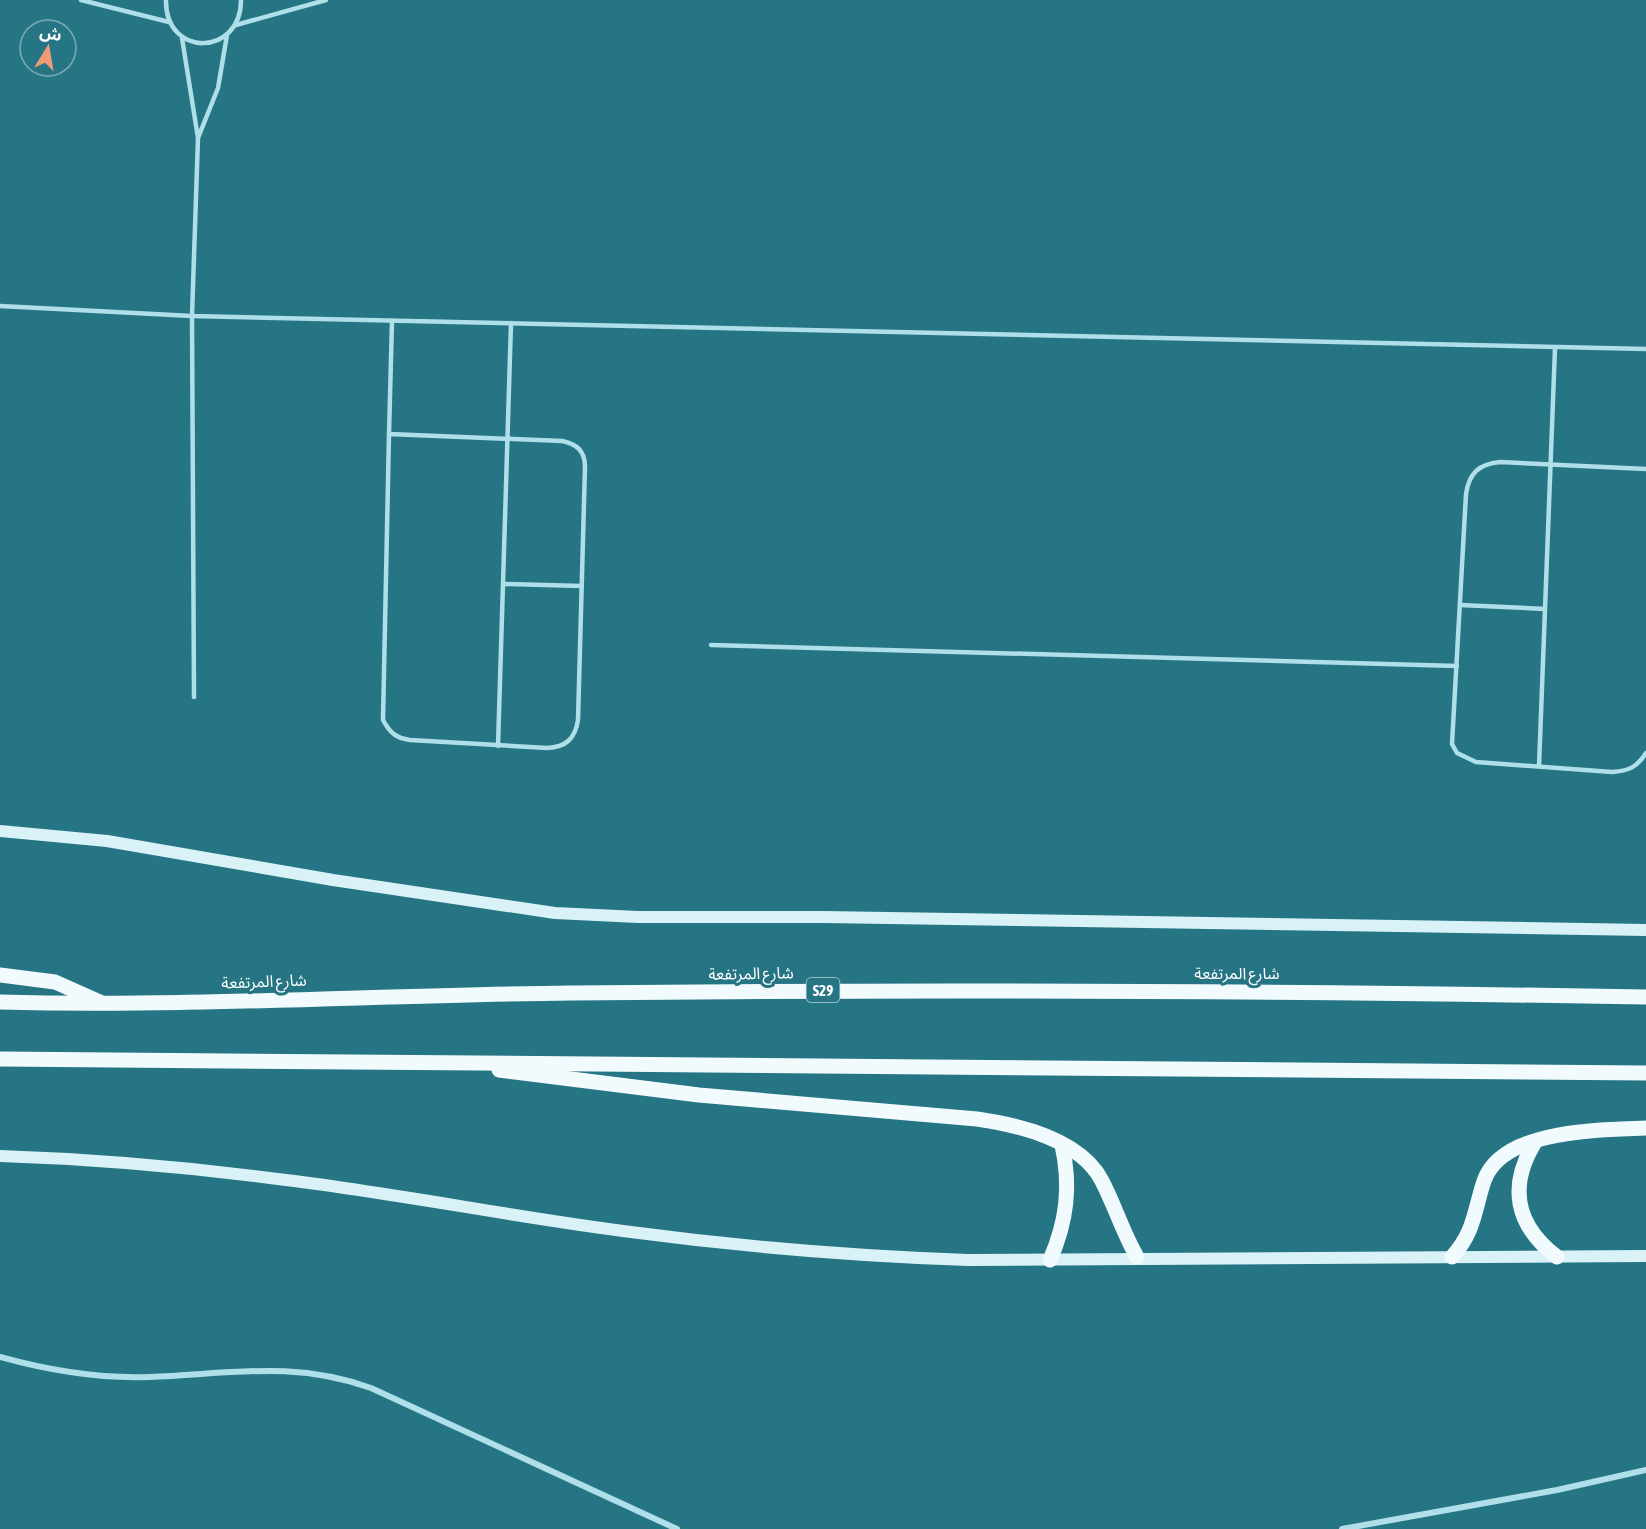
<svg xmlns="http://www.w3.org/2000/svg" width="1646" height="1529" font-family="'Asap Condensed','Noto Sans Arabic',sans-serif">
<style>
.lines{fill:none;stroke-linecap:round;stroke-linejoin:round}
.lane{stroke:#afdfe8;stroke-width:4.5}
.street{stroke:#afdfe8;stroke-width:6}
.secondary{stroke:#d9f2f7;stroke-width:12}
.primary{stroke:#f1fbfe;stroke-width:15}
.labels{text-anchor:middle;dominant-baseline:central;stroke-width:6;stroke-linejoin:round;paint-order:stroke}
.shield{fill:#267584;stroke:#bed6da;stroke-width:1.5}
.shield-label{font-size:15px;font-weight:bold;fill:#fff}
.street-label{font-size:16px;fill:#fff;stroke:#267584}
</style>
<rect width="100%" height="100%" fill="#267584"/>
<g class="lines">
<g class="lane">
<path d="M81,0L169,22"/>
<path d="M166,0C165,58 241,57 241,0"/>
<path d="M236,25L326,0"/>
<path d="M182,38L198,138L192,316L194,697"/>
<path d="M198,138L218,88L227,35"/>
<path d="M0,306L192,316L1646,349"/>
<path d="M389,434L562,441C577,444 585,451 585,467L578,720C575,739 566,747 547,748L410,740C396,738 390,733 383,720Z"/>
<path d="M389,434L392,321"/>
<path d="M1646,469L1500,462C1479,464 1469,473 1466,494L1452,744L1457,753L1476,762L1612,772C1629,771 1637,767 1646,753"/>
<path d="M504,584L582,586"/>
<path d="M1460,605L1545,609"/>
<path d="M711,645L1457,666"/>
<path d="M498,746L511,323"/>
<path d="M1539,766L1555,348"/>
</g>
<g class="street">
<path d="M0,1357C47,1370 100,1379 150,1377C230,1374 293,1360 371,1388L677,1529"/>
<path d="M1342,1529L1557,1490L1646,1470"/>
</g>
<g class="secondary">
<path d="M0,831L107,841L333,880L555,913L638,917H823L1646,930"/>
<path d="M0,1156C93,1159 186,1167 278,1179C396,1193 513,1217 631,1232C743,1247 855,1256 968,1260L1646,1256"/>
</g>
<g class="primary">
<path d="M0,975L55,982L100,1002"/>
<path d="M0,1002C190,1007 380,995 571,993C929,989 1287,991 1646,997"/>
<path d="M0,1059L1646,1073"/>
<path d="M499,1070L699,1095L977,1119C1019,1125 1081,1140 1102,1181C1115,1206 1123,1233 1137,1257"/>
<path d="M1535,1142C1508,1186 1515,1225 1557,1257"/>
<path d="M1452,1257C1475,1231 1474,1211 1484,1181C1502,1129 1600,1130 1646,1128"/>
<path d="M1050,1260C1067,1221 1071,1186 1062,1145"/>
</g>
</g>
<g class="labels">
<rect class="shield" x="806.5" y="978" width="33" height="24" rx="4.5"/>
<g class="shield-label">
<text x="823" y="990">S29</text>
</g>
<g class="street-label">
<text transform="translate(751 973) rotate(-1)">شارع المرتفعة</text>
<text x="1237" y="973">شارع المرتفعة</text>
<text transform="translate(264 981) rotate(-2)">شارع المرتفعة</text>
</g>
</g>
<g transform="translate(48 48) rotate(11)"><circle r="28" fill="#267584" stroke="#7dacb5" stroke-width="1.5"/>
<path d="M0-4.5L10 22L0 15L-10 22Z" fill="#f19b74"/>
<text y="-9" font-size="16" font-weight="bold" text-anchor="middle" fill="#ffffff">ش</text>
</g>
</svg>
